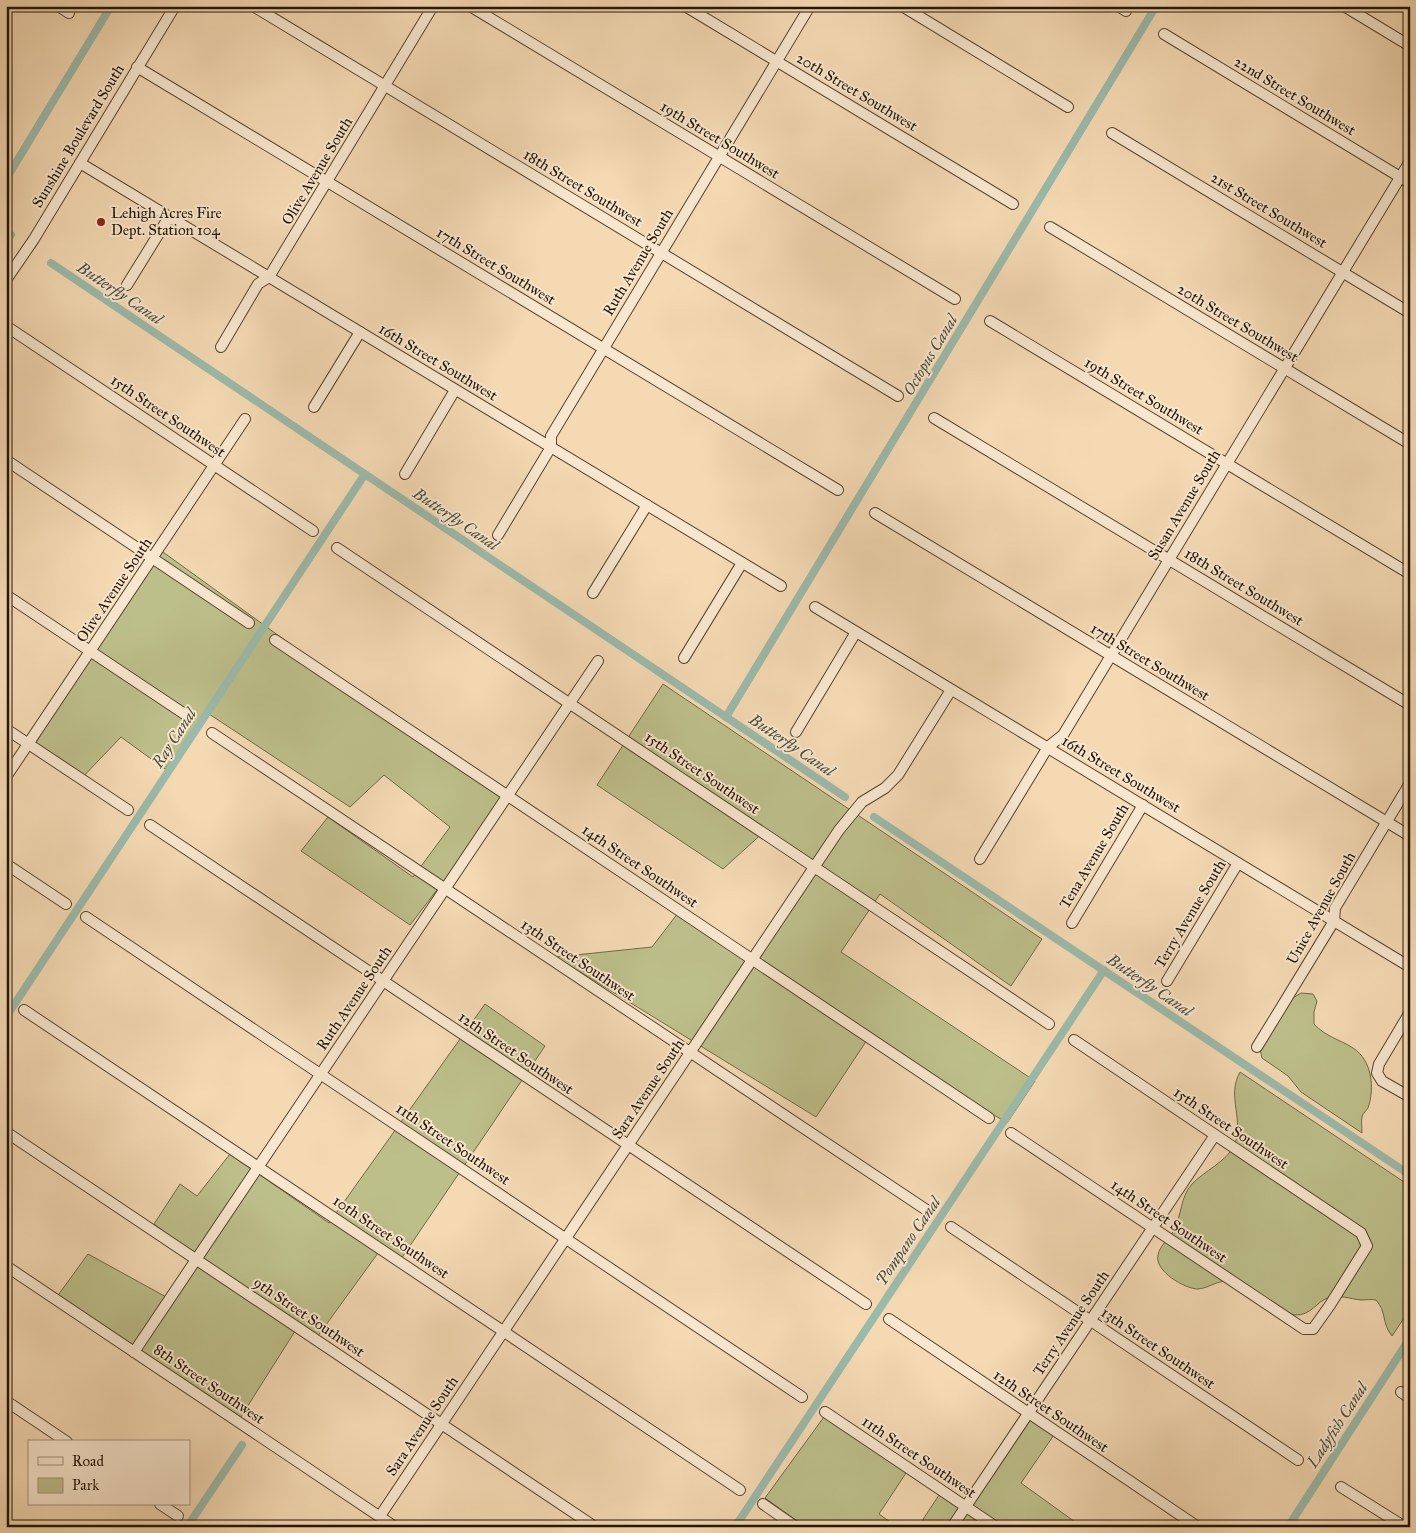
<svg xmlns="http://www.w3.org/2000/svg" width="1416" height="1533" font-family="'IM FELL Great Primer',serif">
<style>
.green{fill:#bdbf8b;stroke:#706a48}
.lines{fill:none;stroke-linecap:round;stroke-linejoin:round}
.canal{stroke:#9cbaaa;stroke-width:8}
.minor-casing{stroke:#584630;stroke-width:12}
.minor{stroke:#f8e6ce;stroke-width:10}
.poi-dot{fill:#8f2418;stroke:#f8e6ce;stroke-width:2}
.labels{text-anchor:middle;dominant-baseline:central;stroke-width:4;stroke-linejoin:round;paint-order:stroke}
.street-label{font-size:15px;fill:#241504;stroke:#f8e6ce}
.poi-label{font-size:15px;fill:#241504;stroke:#f8e6ce;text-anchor:start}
.water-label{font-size:16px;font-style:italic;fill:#4e4f3e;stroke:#f8e6ce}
</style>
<rect width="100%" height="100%" fill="#f4d9b3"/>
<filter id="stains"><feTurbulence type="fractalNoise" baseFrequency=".004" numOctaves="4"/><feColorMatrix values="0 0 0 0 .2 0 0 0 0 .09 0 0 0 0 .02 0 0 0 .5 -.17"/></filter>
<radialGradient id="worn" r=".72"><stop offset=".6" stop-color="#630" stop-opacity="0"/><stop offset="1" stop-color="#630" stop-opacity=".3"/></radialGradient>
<g class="green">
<path d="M156,547L506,800L410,925L301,851L328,817L413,877L450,827L384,775L350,807L209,714L165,769L121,737L79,781L32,749Z"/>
<path d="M663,684L1042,939L1011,986L880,894L841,952L1035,1081L1007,1123L869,1037L816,1117L556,957L652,947L678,913L748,959L812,863L766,830L723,869L597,785Z"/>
<path d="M1301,993L1313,994L1317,1001L1314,1012V1024C1326,1037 1339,1039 1353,1048C1372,1060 1375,1088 1368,1108C1366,1111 1363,1113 1362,1117C1361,1122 1362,1128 1362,1133L1301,1092L1288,1076L1262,1058L1260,1049L1291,999Z"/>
<path d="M485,1004L545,1046L399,1262L381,1249L315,1340L297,1328L237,1423L56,1298L88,1254L168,1298L197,1257L154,1224L180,1184L197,1196L230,1154L329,1223Z"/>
<path d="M1240,1072L1410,1186V1309L1392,1336C1381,1322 1387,1312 1376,1300C1371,1299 1366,1300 1361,1300C1350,1299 1338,1294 1328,1298C1317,1301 1311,1316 1295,1315C1280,1313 1261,1298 1248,1290C1244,1288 1239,1284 1235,1282C1218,1278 1211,1288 1198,1289C1185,1289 1154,1271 1158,1255C1160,1245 1169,1239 1174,1230C1182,1215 1180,1197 1192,1184C1203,1172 1227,1161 1234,1146C1245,1120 1226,1097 1240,1072Z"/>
<path d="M829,1410L910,1467L879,1514L897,1527H805L765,1498Z"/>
<path d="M1030,1411L1056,1432L1021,1483L1082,1527H918L941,1492L965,1508Z"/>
</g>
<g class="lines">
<g class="canal">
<path d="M6,179L111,6"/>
<path d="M6,232L11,235"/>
<path d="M51,263L845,797"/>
<path d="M726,717L1156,6"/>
<path d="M874,817L1410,1175"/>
<path d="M6,1017L365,474"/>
<path d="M187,1527L242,1445"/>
<path d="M735,1527L1104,970"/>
<path d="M1288,1527L1410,1338"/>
</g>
<g class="minor-casing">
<g id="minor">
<path d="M58,6L69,13"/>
<path d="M253,6L898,396"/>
<path d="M470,6L955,299"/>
<path d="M685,6L1013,204"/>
<path d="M902,6L1068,107"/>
<path d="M1118,6L1126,11"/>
<path d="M1344,6L1410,46"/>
<path d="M6,8L7,6"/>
<path d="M1164,34L1410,183"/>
<path d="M137,67L838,490"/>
<path d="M1112,133L1410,313"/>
<path d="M80,163L781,586"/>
<path d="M1050,227L1410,444"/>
<path d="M6,280L34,239L175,6"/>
<path d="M127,285L169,217"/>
<path d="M990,321L1410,574"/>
<path d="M6,326L313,531"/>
<path d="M221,347L258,284L269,277L433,6"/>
<path d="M314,407L360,332"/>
<path d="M934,418L1410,705"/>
<path d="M6,460L249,623"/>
<path d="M405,474L455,390"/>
<path d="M875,513L1410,836"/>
<path d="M498,535L551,447V436L810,6"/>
<path d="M337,548L1049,1024"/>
<path d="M593,593L647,505"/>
<path d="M6,595L189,717"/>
<path d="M815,607L1410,967"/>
<path d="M275,640L989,1118"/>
<path d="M684,658L742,563"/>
<path d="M6,729L128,810"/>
<path d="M796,732L856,632"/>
<path d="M212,733L928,1211"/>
<path d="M6,777L245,419"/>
<path d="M150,825L866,1304"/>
<path d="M980,859L1048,747L1063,735L1410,161"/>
<path d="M6,864L66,904"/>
<path d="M86,917L802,1397"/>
<path d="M1072,923L1143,805"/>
<path d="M1167,981L1238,863"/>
<path d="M24,1010L740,1490"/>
<path d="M1410,1012L1379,1064L1377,1073L1382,1081L1410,1097"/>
<path d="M1257,1047L1334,921L1335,908L1410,783"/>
<path d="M6,1132L595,1527"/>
<path d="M1011,1133L1304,1329H1313L1330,1305L1367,1246L1361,1233L1074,1040"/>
<path d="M951,1227L1298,1460"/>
<path d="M6,1266L395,1527"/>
<path d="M889,1319L1198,1527"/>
<path d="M134,1352L598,661"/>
<path d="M1401,1392L1410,1398"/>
<path d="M6,1401L67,1442"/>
<path d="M825,1412L996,1527"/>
<path d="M1341,1487L1405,1527"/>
<path d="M160,1504L178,1516"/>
<path d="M763,1504L796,1527"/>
<path d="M380,1516L839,830L862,802L885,788L898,775L951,690"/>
<path d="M952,1527L1215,1135"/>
</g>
</g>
<use href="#minor" class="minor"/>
</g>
<circle class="poi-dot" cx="101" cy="222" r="5"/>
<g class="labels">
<g class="street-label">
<text transform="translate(857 92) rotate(31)">20th Street Southwest</text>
<text transform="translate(1295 96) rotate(31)">22nd Street Southwest</text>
<text transform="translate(78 136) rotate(-59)">Sunshine Boulevard South</text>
<text transform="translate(720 140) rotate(31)">19th Street Southwest</text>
<text transform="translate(317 171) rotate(-59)">Olive Avenue South</text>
<text transform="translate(583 188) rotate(31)">18th Street Southwest</text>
<text transform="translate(1269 210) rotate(31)">21st Street Southwest</text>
<text transform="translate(638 262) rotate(-59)">Ruth Avenue South</text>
<text transform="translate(496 266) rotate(31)">17th Street Southwest</text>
<text transform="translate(1238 323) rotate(31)">20th Street Southwest</text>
<text transform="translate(438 362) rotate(31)">16th Street Southwest</text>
<text transform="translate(1144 396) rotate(31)">19th Street Southwest</text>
<text transform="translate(168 416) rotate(34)">15th Street Southwest</text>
<text transform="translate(1184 505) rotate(-59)">Susan Avenue South</text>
<text transform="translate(1244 587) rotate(31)">18th Street Southwest</text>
<text transform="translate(114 590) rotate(-56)">Olive Avenue South</text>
<text transform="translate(1150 662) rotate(31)">17th Street Southwest</text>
<text transform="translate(702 773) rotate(34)">15th Street Southwest</text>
<text transform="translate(1121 774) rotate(31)">16th Street Southwest</text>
<text transform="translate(1094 856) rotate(-59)">Tena Avenue South</text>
<text transform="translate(640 866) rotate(34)">14th Street Southwest</text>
<text transform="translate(1321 908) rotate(-61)">Unice Avenue South</text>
<text transform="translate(1190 914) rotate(-59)">Terry Avenue South</text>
<text transform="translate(578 960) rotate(34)">13th Street Southwest</text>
<text transform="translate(354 998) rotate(-56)">Ruth Avenue South</text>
<text transform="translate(516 1053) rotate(34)">12th Street Southwest</text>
<text transform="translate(648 1089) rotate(-56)">Sara Avenue South</text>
<text transform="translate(1231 1128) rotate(34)">15th Street Southwest</text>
<text transform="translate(453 1144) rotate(34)">11th Street Southwest</text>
<text transform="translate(1169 1221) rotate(34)">14th Street Southwest</text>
<text transform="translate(391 1237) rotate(34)">10th Street Southwest</text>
<text transform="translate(309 1317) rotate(34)">9th Street Southwest</text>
<text transform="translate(1071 1323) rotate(-56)">Terry Avenue South</text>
<text transform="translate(1158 1348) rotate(34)">13th Street Southwest</text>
<text transform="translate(209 1384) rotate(34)">8th Street Southwest</text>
<text transform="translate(1051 1411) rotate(34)">12th Street Southwest</text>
<text transform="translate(422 1426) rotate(-56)">Sara Avenue South</text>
<text transform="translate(919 1457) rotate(34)">11th Street Southwest</text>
</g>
<g class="poi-label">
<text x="111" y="213">Lehigh Acres Fire<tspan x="111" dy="17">Dept. Station 104</tspan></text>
</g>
<g class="water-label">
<text transform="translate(120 293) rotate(34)">Butterfly Canal</text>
<text transform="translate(930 355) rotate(-59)">Octopus Canal</text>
<text transform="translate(456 519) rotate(34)">Butterfly Canal</text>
<text transform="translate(174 738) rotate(-57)">Ray Canal</text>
<text transform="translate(792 745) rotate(34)">Butterfly Canal</text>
<text transform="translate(1150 985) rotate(34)">Butterfly Canal</text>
<text transform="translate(908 1241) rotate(-56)">Pompano Canal</text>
<text transform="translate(1337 1425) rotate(-57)">Ladyfish Canal</text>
</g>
</g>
<rect width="1416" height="1533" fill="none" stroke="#f4d9b3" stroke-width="25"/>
<rect x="8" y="8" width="1401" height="1518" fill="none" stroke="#241504" stroke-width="2.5"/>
<rect x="12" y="12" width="1391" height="1508" fill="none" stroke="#241504"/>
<rect x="28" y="1440" width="162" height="65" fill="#f8e6ce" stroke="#a3927d"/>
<rect x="38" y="1457" width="25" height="8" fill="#f8e6ce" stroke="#a3927d"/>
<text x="72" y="1466" font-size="15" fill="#241504">Road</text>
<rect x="38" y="1478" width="25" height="15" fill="#bdbf8b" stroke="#a3927d"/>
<text x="72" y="1490" font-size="15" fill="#241504">Park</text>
<rect width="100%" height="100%" filter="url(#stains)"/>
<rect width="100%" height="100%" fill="url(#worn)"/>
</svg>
